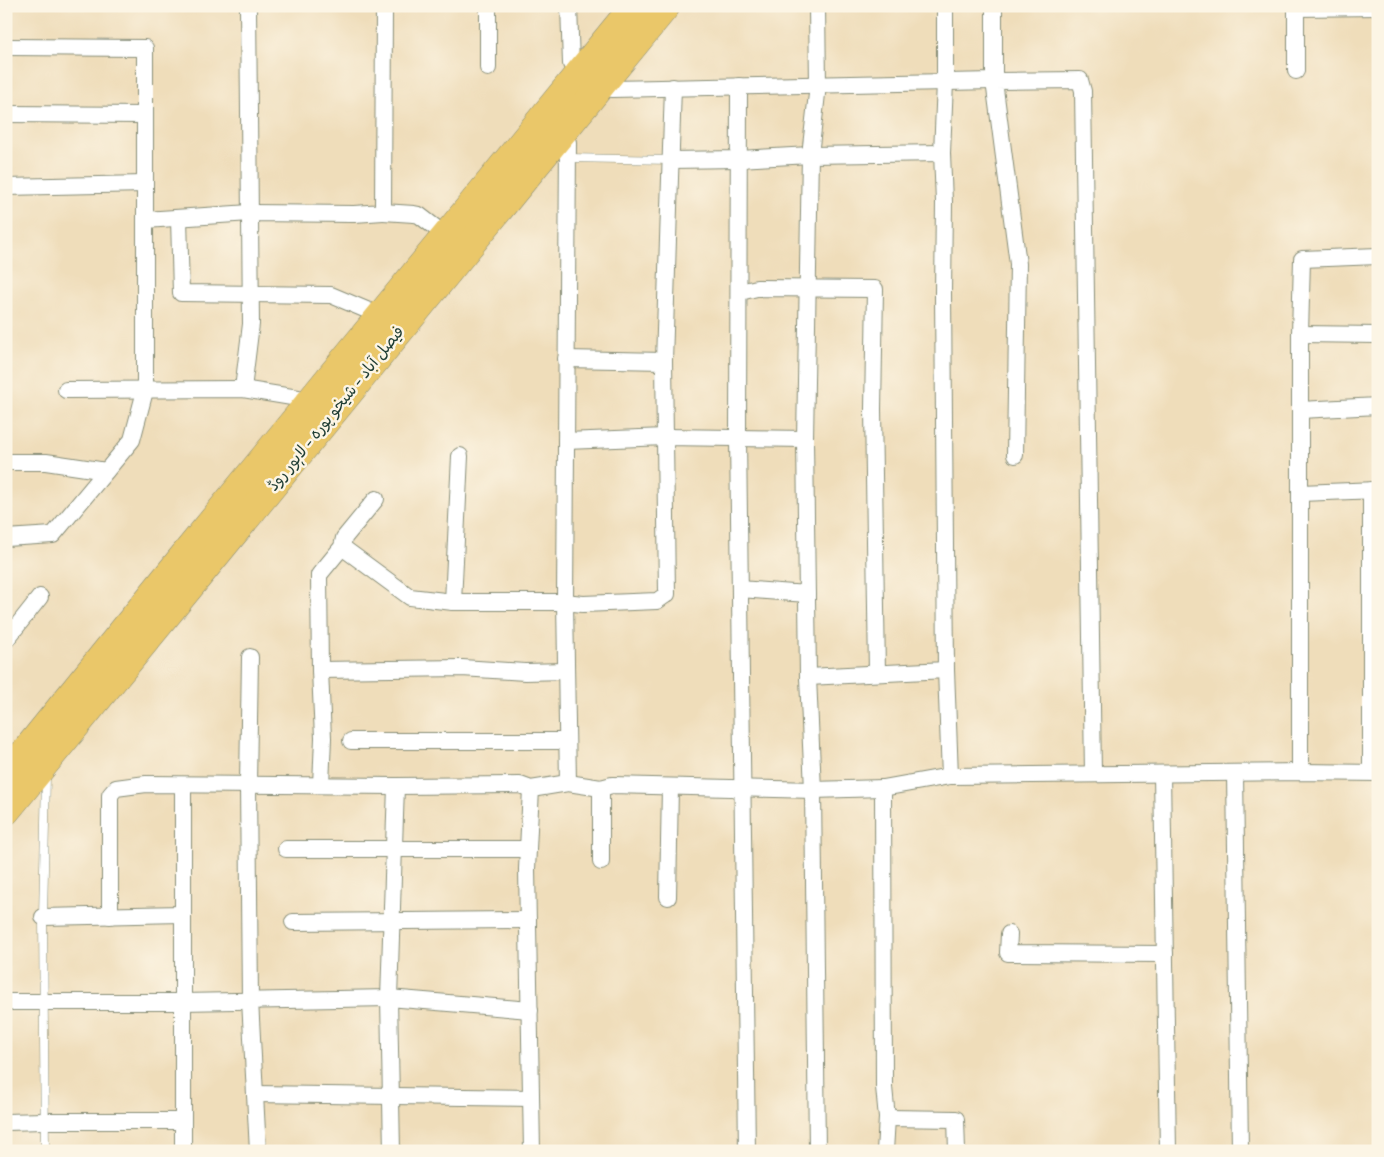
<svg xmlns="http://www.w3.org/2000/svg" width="1384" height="1157" font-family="'Patrick Hand','Playpen Sans Arabic',sans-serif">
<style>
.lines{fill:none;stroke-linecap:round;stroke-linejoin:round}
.lane-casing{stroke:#878d77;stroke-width:9}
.street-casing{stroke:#878d77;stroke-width:18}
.highway-casing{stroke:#878d77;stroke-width:29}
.lane{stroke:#fff;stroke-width:8}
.street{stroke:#fff;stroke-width:16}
.highway{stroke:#eac769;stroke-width:28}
.labels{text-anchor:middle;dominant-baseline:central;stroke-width:5;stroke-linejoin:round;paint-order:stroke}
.street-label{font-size:16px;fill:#1f3d34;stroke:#fcf5e5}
</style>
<rect width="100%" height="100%" fill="#fcf5e5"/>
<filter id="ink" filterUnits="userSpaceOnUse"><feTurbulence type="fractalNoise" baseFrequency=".02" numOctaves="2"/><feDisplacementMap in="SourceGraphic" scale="10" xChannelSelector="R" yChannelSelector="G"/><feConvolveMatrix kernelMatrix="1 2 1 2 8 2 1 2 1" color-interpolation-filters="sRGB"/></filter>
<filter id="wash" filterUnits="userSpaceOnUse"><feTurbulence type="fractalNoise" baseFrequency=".0096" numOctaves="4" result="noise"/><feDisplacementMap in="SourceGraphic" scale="20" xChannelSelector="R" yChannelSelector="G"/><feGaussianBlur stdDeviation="1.12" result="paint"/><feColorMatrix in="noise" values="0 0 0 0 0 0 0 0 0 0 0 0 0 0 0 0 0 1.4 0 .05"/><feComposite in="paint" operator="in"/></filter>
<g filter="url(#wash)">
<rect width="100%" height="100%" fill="#efddba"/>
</g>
<g filter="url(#ink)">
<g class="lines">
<g class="lane-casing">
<g id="lane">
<path d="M568,158L671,160"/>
<path d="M45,1151L43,917L46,775"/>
</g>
</g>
<g class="street-casing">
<g id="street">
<path d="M488,6V68"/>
<path d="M569,6L571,64"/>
<path d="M945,6V82L942,153L944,202L943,294L946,670L950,776"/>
<path d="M1296,8L1378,7"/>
<path d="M6,47L145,48V220L250,213L354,214L383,212L384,6"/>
<path d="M1296,71V6"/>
<path d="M739,86L738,438L747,1151"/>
<path d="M612,89L994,81V6"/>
<path d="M6,114L144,115"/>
<path d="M671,160L739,159L810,155L942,153"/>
<path d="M6,187L145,184"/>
<path d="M383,212L414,214L419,215L436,228"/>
<path d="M179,218L181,293L331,295L369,311"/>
<path d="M740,292L757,288L875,289L873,409L877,673"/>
<path d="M1300,334L1378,335"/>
<path d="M566,359L664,361"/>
<path d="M243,389L251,324L248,6"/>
<path d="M66,390L243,389L298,398"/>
<path d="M1300,410L1378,406"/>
<path d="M566,441L665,437L805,439"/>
<path d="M1015,455L1018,264L994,81L1080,80L1083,91L1093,774"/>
<path d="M6,462H46L106,471"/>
<path d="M1371,490V772"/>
<path d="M1300,493L1378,490"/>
<path d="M6,538L53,535L132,440L145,391V220"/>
<path d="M342,547L410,597L453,602H565L583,604L657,601L667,594L664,361L673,87"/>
<path d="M740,589L807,594"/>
<path d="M453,602L460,456"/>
<path d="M6,640L40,597"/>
<path d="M250,657L248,785L250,1000L258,1151"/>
<path d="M320,670L462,668L525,672L566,671"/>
<path d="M808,677L946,670"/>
<path d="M351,741H567"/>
<path d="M1300,772V334L1302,259L1378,256"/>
<path d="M1235,773L1240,1151"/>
<path d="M1162,774L1168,1151"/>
<path d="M568,783L565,602L568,142"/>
<path d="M321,785L323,738L320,670L319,575L342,547L344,538L376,499"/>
<path d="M883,788L884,1087L887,1118L885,1151"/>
<path d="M531,789L527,869L532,1151"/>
<path d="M286,849H528"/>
<path d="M601,862V788"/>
<path d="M668,897L670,787"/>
<path d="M110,916V795L116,788L146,784L396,786L520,785L531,789L568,783L601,788L612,785L813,790L883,788L950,776L1300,772L1378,773"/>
<path d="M43,917L182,914"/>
<path d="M293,922L528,920"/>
<path d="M1009,934L1008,953L1165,954"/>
<path d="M6,1002H182L389,998L396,786"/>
<path d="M255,1094L531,1098"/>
<path d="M887,1118L956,1119L957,1151"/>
<path d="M6,1122L44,1121H183"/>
<path d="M183,1151V786"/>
<path d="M392,1151L389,998L530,1010"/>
<path d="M817,1151L813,790L808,677L805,439L810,155L818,85L817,6"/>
</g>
</g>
<g class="highway-casing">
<g id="highway">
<path d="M6,775L181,559L634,6"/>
<path d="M6,811L666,6"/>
</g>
</g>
<use href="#lane" class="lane"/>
<use href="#street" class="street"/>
<use href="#highway" class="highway"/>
</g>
</g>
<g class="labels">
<g class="street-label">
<text transform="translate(335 408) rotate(-51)">فیصل آباد - شیخو پورہ - لاہور روڈ</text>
</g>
</g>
<rect width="1384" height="1157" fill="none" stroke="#fcf5e5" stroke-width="25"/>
</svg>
